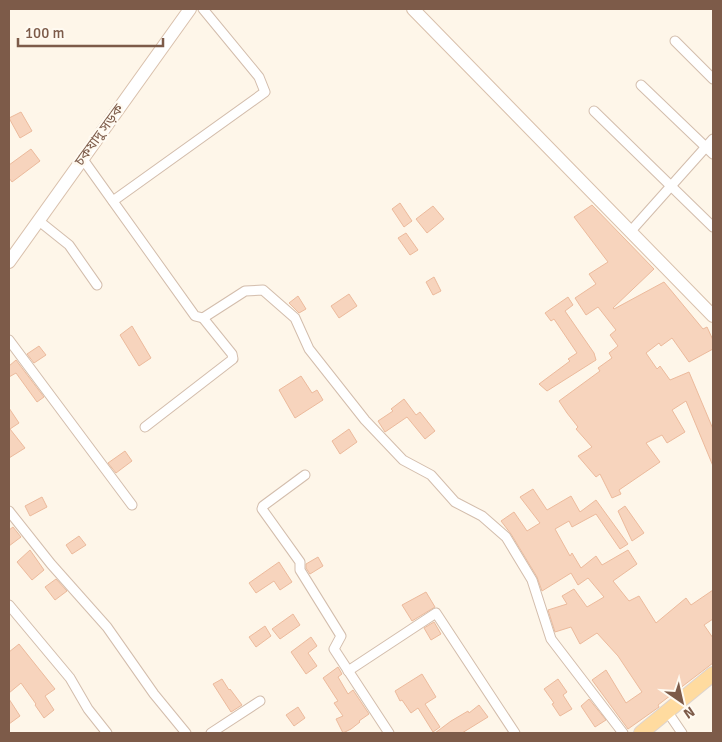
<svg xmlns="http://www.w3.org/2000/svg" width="722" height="742" font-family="Signika,'Noto Sans Bengali',sans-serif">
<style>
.building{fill:#f7d4bd;stroke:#ecba9c}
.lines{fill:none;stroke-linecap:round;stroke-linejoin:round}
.street-casing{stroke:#d3bdac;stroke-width:11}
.secondary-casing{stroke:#d9c0ac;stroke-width:14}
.primary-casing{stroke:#ddd4d0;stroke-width:16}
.street{stroke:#fff;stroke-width:9}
.secondary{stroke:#fff;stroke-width:12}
.primary{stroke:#ffdb9f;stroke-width:14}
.labels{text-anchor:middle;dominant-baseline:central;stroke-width:4.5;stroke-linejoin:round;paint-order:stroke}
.street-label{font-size:14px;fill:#7d5b49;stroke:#fffaf1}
</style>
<rect width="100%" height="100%" fill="#fef6e9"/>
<g class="building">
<path d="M21,112L32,131L20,138L9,118Z"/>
<path d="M31,149L40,161L12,182L9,178V165Z"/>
<path d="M400,203L412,221L404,227L392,209Z"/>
<path d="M592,205L654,269L613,308L614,309L664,282L703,329L707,327L713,340V349L689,362L672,338L661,346L659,343L646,353L657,369L660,366L670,380L689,372L713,429V466L686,401L672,410L685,432L667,443L662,435L646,443L660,462L619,490L621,494L612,498L600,474L596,477L578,456L592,447L576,429L578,427L567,413L559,401L600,371L598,368L612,358L609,353L618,346L610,335L616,330L598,307L586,315L575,298L596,284L589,274L608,262L574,217Z"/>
<path d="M433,206L444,219L427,233L416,219Z"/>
<path d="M406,233L418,250L410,255L398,238Z"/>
<path d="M434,277L441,291L433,295L426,282Z"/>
<path d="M349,294L357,306L339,318L331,306Z"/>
<path d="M298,296L306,309L299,313L289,303Z"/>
<path d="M568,297L573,305L565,311L594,353L596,360L547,391L539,384L570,361L568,359L577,353L554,319L551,321L545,313Z"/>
<path d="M132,326L151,358L139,366L120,335Z"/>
<path d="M39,346L46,355L34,363L27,354Z"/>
<path d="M16,360L44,397L37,402L16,373L9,377V366Z"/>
<path d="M301,376L312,393L317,390L323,400L295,418L279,390Z"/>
<path d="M404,399L416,415L420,412L435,431L425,439L407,417L385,432L378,421L393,411L391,409Z"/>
<path d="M9,408L19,423L10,429L25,448L9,458Z"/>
<path d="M349,429L357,442L340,454L332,441Z"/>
<path d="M125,451L132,461L116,473L108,463Z"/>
<path d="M533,489L547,510L571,496L580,512L596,500L628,544L620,549L596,514L572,527L569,521L555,529L570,556L572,553L581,568L596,556L602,565L628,550L637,564L613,581L629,601L639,596L656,623L686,598L691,605L713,590V619L704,625L713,638V663L658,705L659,707L652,712L628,729L592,680L606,670L626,703L642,692L618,656L597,633L580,644L571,627L555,632L548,610L567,604L562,596L574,589L587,607L604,597L588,578L578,585L571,573L542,591L537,577L511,534L501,521L514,512L527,531L540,523L520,497Z"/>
<path d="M42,497L47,507L30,516L25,506Z"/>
<path d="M625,506L644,533L632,541L618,511Z"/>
<path d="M13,527L21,537L9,546V530Z"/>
<path d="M79,536L86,545L72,554L66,545Z"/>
<path d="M30,550L44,570L32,580L17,562Z"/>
<path d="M318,557L323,566L310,574L306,568V564Z"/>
<path d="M279,562L292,582L280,590L274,581L256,593L249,583Z"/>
<path d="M56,579L67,591L55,600L45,587Z"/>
<path d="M426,592L435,607L412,621L402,605Z"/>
<path d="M293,614L300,625L280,639L272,629Z"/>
<path d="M434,622L441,634L431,640L424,628Z"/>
<path d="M265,626L271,636L256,647L249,637Z"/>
<path d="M311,637L317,646L308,653L317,666L306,674L291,652Z"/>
<path d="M19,644L55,689L45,696L54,710L44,718L35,705L36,704L21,683L9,693V652Z"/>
<path d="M338,667L342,674L338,677L348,694L353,690L369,714L359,721L360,722L351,729L343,733L336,719L343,716L334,703L338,701L323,678Z"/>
<path d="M422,674L436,697L425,704L440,727L433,732L418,708L411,713L402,700L400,701L395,691Z"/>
<path d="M222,679L229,690L230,689L242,705L231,712L213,684Z"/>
<path d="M558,679L567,692L563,695L572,709L560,716L552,704L554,703L544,689Z"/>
<path d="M9,699L20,716L9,724Z"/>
<path d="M589,699L606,720L595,727L581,706Z"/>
<path d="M479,705L488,717L462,733H435L451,721L468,711L469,713Z"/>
<path d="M298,707L305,718L294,726L286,715Z"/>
</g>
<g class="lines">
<g class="street-casing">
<g id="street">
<path d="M675,41L713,79"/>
<path d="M641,85L713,154"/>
<path d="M594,111L713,227"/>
<path d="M82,158L195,316L203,318L245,291L263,290L295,318L309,349L365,420L403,460L431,475L455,502L482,516L506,537L532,580L551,639L623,733"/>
<path d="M113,201L265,92L259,77L203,9"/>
<path d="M39,221L69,245L97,285"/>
<path d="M630,232L713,139"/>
<path d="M9,340L132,505"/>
<path d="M145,427L233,359L232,354L203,318"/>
<path d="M305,475L263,506L262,509L300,562V570L341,636L334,649L389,733"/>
<path d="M9,511L51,564L107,627L154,694L186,733"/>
<path d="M9,605L70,678L88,709L107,733"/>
<path d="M348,671L436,613L515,733"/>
<path d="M667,711L682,733"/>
<path d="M211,733L260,701"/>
</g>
</g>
<g class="secondary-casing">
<g id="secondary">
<path d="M413,9L713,316"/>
<path d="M9,262L190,9"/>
</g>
</g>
<g class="primary-casing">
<path id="primary" d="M641,733L713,674"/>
</g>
<use href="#street" class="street"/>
<use href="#secondary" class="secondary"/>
<use href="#primary" class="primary"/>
</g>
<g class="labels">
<g class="street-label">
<text transform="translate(99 135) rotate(-54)">চকযাদু সড়ক</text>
</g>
</g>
<rect width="722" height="742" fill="none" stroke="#7d5b49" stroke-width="20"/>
<g transform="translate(682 702) rotate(146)" stroke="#fffaf1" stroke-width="4" paint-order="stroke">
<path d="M0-4L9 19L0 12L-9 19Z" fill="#7d5b49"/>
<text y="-8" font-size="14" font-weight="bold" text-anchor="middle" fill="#7d5b49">N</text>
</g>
<path d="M18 38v8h145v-8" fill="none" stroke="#7d5b49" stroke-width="2.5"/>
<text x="25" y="38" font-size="15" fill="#7d5b49" stroke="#fffaf1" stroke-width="4" paint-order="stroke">100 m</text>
</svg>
